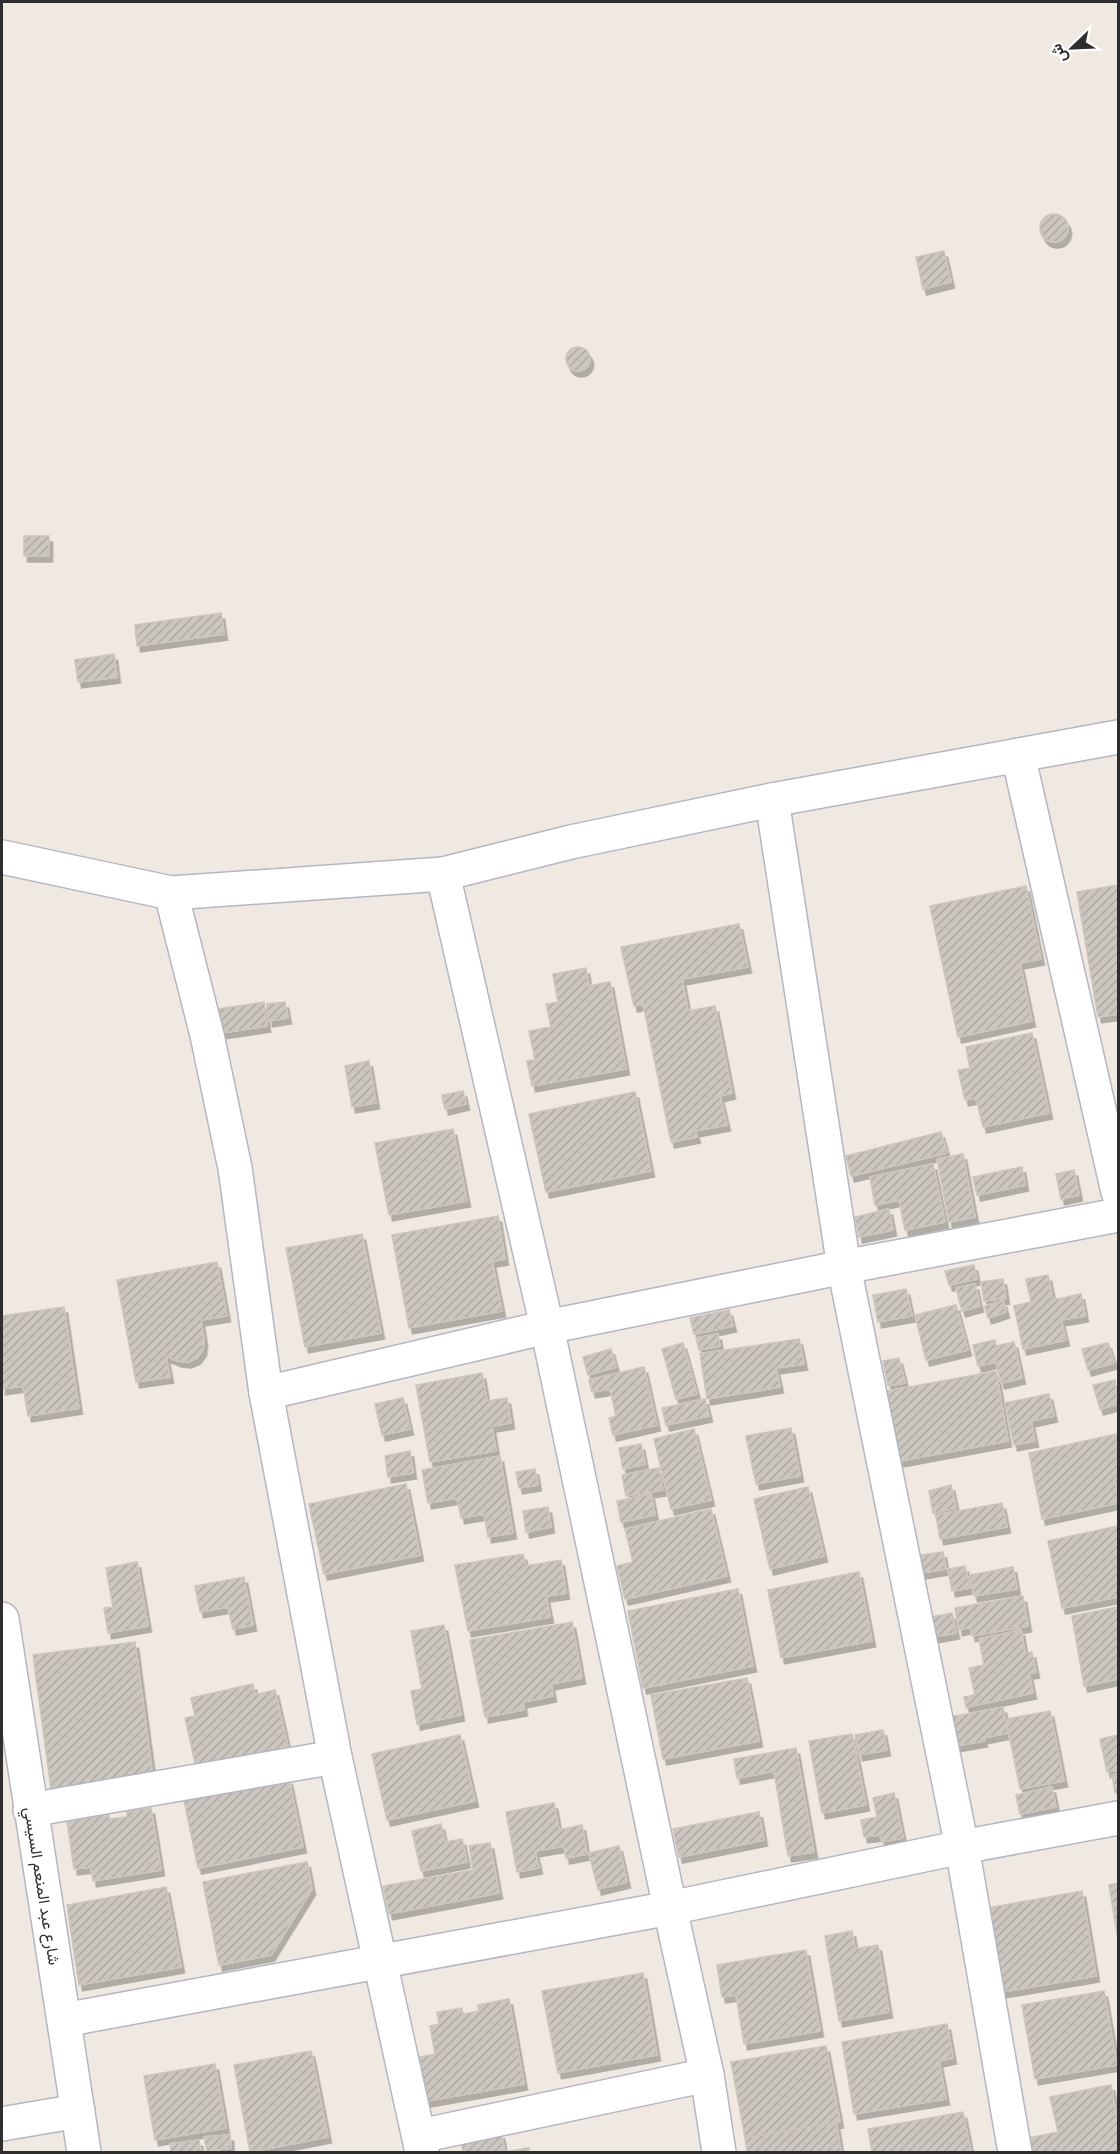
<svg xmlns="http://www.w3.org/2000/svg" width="1120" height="2154" font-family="'Fira Sans Condensed',Vazirmatn,sans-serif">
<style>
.building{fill:url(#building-hatch);stroke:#cbc5ba;stroke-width:1.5;filter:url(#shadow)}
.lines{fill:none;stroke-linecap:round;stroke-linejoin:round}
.minor-casing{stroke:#b4b7c1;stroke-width:36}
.minor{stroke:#fff;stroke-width:33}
.labels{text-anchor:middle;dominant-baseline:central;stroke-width:6;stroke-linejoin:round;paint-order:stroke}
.street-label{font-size:16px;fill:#2e2e2e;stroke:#fff}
</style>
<defs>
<pattern id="building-hatch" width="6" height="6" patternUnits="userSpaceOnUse" patternTransform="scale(1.5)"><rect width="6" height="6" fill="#cbc7bf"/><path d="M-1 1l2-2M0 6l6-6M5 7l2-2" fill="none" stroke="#afaba4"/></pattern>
<filter id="shadow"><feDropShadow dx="3.5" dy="6" stdDeviation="0" flood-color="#0004"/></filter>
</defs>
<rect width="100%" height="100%" fill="#efe9e1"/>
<g class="building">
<circle cx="1054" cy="228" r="14"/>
<path d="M944,251L951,282L923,289L916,257Z"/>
<circle cx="578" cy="359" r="12"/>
<rect x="24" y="536" width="25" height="20"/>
<path d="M221,613L224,634L137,646L135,625Z"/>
<path d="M114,654L117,677L78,682L75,660Z"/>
<path d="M1118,885V1014L1098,1017L1077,892Z"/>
<path d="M1026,886L1041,959L1020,963L1032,1021L958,1037L930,906Z"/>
<path d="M739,924L748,967L682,979L688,1011L715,1006L732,1093L720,1096L727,1125L695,1131L697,1137L671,1142L643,1004L634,1006L621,947Z"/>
<path d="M586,968L589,986L610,982L626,1069L532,1086L527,1061L535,1060L529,1031L551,1027L546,1004L558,1002L553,974Z"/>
<path d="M264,1002L267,1026L221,1033L218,1009Z"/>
<path d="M285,1002L288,1018L269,1021L267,1004Z"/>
<path d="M1032,1033L1049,1113L983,1127L976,1098L965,1100L958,1070L970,1068L966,1047Z"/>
<path d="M369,1061L376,1103L352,1107L345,1066Z"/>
<path d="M463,1091L466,1104L445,1109L442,1095Z"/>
<path d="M635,1092L651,1171L546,1192L529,1114Z"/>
<path d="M453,1129L467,1201L389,1215L375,1143Z"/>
<path d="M941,1132L947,1153L851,1176L846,1156Z"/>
<path d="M963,1154L975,1217L949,1222L937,1159Z"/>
<path d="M933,1164L945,1222L905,1230L899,1200L875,1205L870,1177Z"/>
<path d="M1022,1167L1025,1185L977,1195L973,1177Z"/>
<path d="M1074,1170L1079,1195L1061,1199L1056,1174Z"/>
<path d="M889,1209L893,1230L859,1237L855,1217Z"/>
<path d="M498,1216L505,1259L492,1261L502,1311L409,1328L392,1235Z"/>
<path d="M362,1234L381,1333L305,1347L286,1248Z"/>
<path d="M217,1262L227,1316L201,1320L204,1339L203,1350L197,1358L188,1362L178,1361L166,1356L170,1377L136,1382L117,1280Z"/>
<path d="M974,1265L977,1279L949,1285L945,1271Z"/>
<path d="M1048,1275L1053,1300L1081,1294L1085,1316L1061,1320L1066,1340L1023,1349L1014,1306L1031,1302L1026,1279Z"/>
<path d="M1003,1279L1006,1298L984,1301L981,1282Z"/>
<path d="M975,1284L980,1306L962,1311L956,1288Z"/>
<path d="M906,1289L912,1316L878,1322L873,1295Z"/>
<path d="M1003,1301L1006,1312L988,1318L985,1306Z"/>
<path d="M956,1305L968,1350L926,1360L915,1315Z"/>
<path d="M64,1307L79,1408L28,1416L23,1386L2,1389V1316Z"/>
<path d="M729,1310L733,1326L694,1334L690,1318Z"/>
<path d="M718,1334L720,1346L699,1350L696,1338Z"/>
<path d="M799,1339L804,1364L776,1368L780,1387L707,1399L700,1354Z"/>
<path d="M995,1340L996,1346L1014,1342L1022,1378L1001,1383L996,1362L978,1366L973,1345Z"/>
<path d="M683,1343L697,1394L676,1399L662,1349Z"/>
<path d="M1108,1343L1114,1363L1088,1370L1082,1349Z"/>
<path d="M611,1349L616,1367L588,1375L583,1357Z"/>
<path d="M899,1358L905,1383L888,1386L883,1361Z"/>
<path d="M644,1367L657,1425L613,1435L609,1418L616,1416L610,1389L592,1392L589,1380Z"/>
<path d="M996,1371L1008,1441L900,1461L887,1391Z"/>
<path d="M482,1373L487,1401L507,1398L511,1423L492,1426L496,1451L430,1462L416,1385Z"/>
<path d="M1115,1380L1118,1404L1100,1409L1093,1385Z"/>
<path d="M1049,1394L1054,1416L1031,1421L1035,1441L1014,1445L1005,1403Z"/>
<path d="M403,1398L410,1429L382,1435L375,1404Z"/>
<path d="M705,1399L709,1416L666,1425L662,1408Z"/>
<path d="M791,1428L800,1476L756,1484L746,1436Z"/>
<path d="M694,1429L711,1500L671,1509L654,1439Z"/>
<path d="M1117,1434L1118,1479H1115L1118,1503L1042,1519L1029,1453Z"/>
<path d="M641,1444L645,1464L623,1469L619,1448Z"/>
<path d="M410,1451L413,1473L388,1477L385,1456Z"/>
<path d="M500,1456L513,1533L488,1537L484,1514L461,1518L457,1498L428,1503L422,1470Z"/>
<path d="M659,1468L663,1490L626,1496L622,1475Z"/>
<path d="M535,1469L538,1485L519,1488L516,1472Z"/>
<path d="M406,1484L420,1555L324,1574L309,1504Z"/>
<path d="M951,1485L956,1508L933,1513L929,1491Z"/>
<path d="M808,1487L824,1556L770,1569L754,1499Z"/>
<path d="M651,1494L655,1515L621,1522L617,1501Z"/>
<path d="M1002,1503L1007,1527L940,1539L936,1515Z"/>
<path d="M548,1507L551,1527L526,1532L523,1511Z"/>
<path d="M711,1509L727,1576L625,1599L617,1566L633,1562L625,1529Z"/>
<path d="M1118,1526V1597L1062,1608L1048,1541Z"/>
<path d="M943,1552L946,1569L916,1574L914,1556Z"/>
<path d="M523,1554L526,1566L561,1560L566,1593L546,1596L550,1617L468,1631L455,1565Z"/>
<path d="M137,1562L148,1626L108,1633L104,1608L113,1607L106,1568Z"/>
<path d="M965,1566L970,1588L952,1591L948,1569Z"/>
<path d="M1013,1567L1017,1589L974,1596L970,1575Z"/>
<path d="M859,1572L872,1641L781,1658L768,1590Z"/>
<path d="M244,1577L253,1625L233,1629L228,1607L200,1612L195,1586Z"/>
<path d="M738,1589L753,1666L643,1688L628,1611Z"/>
<path d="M1023,1596L1028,1626L972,1636L970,1627L959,1630L955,1608Z"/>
<path d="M1118,1607V1679L1084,1686L1072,1616Z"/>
<path d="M952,1613L956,1633L934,1637L930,1617Z"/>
<path d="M572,1622L582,1678L551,1684L553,1696L523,1702L524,1710L485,1717L470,1640Z"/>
<path d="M444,1625L461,1715L417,1724L411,1691L422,1689L411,1631Z"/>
<path d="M1021,1630L1025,1653L1032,1652L1036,1672L1029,1673L1033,1693L966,1707L964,1697L975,1695L969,1668L984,1665L979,1639Z"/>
<path d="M135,1642L154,1785L52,1797L33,1655Z"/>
<path d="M747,1678L759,1741L663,1759L651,1695Z"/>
<path d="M253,1684L255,1695L275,1690L288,1747L196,1767L185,1718L195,1716L191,1698Z"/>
<path d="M1003,1707L1008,1733L983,1738L984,1741L944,1748L939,1719Z"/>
<path d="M1050,1711L1064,1781L1020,1789L1006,1719Z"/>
<path d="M883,1730L887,1750L859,1755L855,1735Z"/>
<path d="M852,1734L866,1805L822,1813L809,1741Z"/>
<path d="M460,1735L475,1801L387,1820L372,1754Z"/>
<path d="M1118,1735V1770L1107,1772L1100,1739Z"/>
<path d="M796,1748L814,1852L788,1856L774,1771L737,1778L734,1759Z"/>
<path d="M1118,1774V1792L1115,1793L1112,1775Z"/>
<path d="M289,1779L303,1847L198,1868L184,1800Z"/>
<path d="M1052,1787L1056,1807L1020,1814L1016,1795Z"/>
<path d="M894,1793L903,1838L882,1842L880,1835L864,1837L861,1820L877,1817L873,1798Z"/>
<path d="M554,1803L559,1830L582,1825L587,1854L566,1858L564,1846L535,1851L539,1868L517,1872L506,1812Z"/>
<path d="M151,1808L161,1870L93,1881L91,1867L74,1869L67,1821L109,1814V1819L127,1817V1812Z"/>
<path d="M759,1812L764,1840L679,1857L673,1829Z"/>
<path d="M441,1824L445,1842L462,1839L467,1862L421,1871L412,1831Z"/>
<path d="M490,1843L499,1893L389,1914L383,1886L473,1870L469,1846Z"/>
<path d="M619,1846L627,1882L598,1889L589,1853Z"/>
<path d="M307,1862L312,1889L271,1955L219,1965L203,1882Z"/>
<path d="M1118,1883V1940L1109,1885Z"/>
<path d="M166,1887L181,1967L79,1985L67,1905Z"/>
<path d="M1082,1891L1096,1976L1002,1992L987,1908Z"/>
<path d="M852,1931L855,1949L878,1945L889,2012L839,2021L825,1936Z"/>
<path d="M806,1950L820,2031L744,2044L736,1995L722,1997L717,1965Z"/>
<path d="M643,1973L657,2055L558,2073L542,1991Z"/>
<path d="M1104,1991L1117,2065L1035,2079L1022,2005Z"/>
<path d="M509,1999L524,2084L422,2102L414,2058L435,2054L430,2026L439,2024L437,2012L462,2008L463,2014L479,2011L478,2005Z"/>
<path d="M947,2024L953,2058L939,2061L946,2099L854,2114L842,2042Z"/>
<path d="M826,2046L840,2122L745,2138L731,2062Z"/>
<path d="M311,2051L328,2137L250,2152L234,2065Z"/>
<path d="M215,2064L226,2128L155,2140L144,2076Z"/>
<path d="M1111,2085L1118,2124V2152H1030L1028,2138L1058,2132L1050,2097Z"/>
<path d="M963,2112L971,2152H872L868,2129Z"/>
<path d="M836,2122L841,2152H747L745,2138Z"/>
<path d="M501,2133L505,2152H460H463L461,2141Z"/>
<path d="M230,2135L231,2148L207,2151L204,2137Z"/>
<path d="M199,2140L201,2152H171L170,2144Z"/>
<path d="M529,2148V2152H505Z"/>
</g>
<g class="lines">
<g class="minor-casing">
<g id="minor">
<path d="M1018,755L1118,1192"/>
<path d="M772,800L844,1267L962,1847L1015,2152"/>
<path d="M2,857L171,893L443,874L571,842L772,800L1118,737"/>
<path d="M443,874L547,1327L670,1908L707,2075L719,2152"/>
<path d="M171,893L207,1035L235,1168L266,1393L335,1757L422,2152"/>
<path d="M266,1393L547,1327L844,1267L1118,1215"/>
<path d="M2,1619L84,2152"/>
<path d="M30,1810L335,1757"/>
<path d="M64,2020L670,1908L962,1847L1118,1818"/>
<path d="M2,2124L78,2111"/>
<path d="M420,2136L707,2075"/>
</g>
</g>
<use href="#minor" class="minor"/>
</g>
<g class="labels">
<g class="street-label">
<text transform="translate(42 1886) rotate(81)">شارع عبد المنعم السيسي</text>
</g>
</g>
<rect width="1120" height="2154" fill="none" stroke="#2e2e2e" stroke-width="6"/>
<g transform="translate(1072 48) rotate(247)" stroke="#ffffff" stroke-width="4.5" paint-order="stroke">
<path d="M0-4.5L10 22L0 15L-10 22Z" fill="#2e2e2e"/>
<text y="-9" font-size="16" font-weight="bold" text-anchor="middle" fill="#2e2e2e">ش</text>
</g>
</svg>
